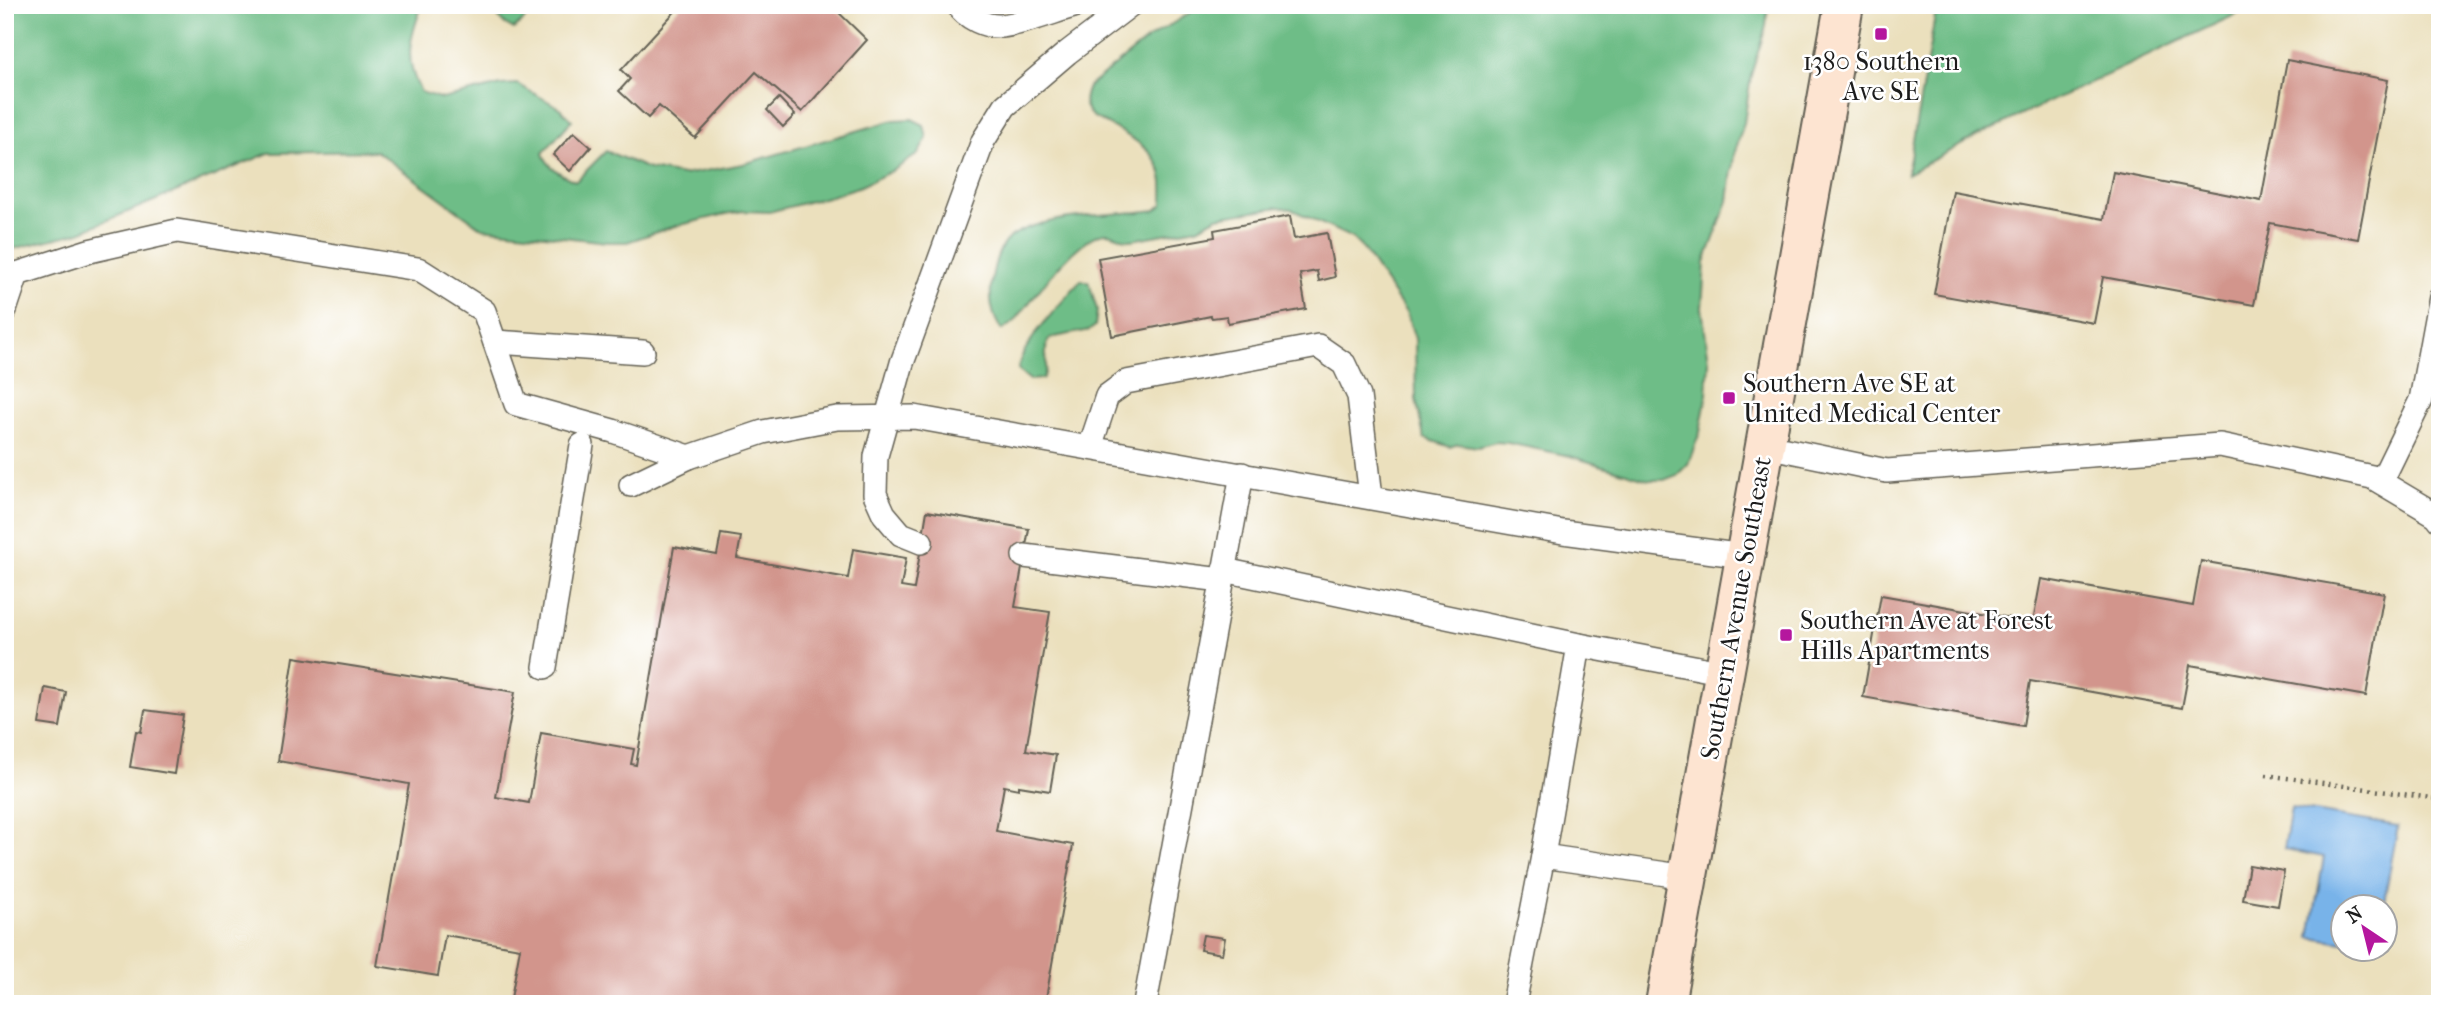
<svg xmlns="http://www.w3.org/2000/svg" width="2445" height="1009" font-family="'IM FELL French Canon',serif">
<style>
.forest{fill:#6ebd87;stroke:#456c52;stroke-width:2}
.water{fill:#78b3e9;stroke:#4a6882;stroke-width:2}
.building{fill:#d2958c}
.lines{fill:none;stroke-linecap:round;stroke-linejoin:round}
.lane-casing{stroke:#646154;stroke-width:26}
.secondary-casing{stroke:#646154;stroke-width:42}
.path{stroke:#646154;stroke-width:4.5;stroke-dasharray:2 5;stroke-linecap:butt}
.lane{stroke:#fff;stroke-width:23}
.secondary{stroke:#fde4d1;stroke-width:38}
.poi-dot{fill:#b5179e;stroke:#fff;stroke-width:2.5}
.labels{text-anchor:middle;dominant-baseline:central;stroke-width:5;stroke-linejoin:round;paint-order:stroke}
.poi-label{font-size:26px;fill:#1c1c1c;stroke:#fff;text-anchor:start}
.street-label{font-size:26px;fill:#1c1c1c;stroke:#fff}
</style>
<rect width="100%" height="100%" fill="#fff"/>
<filter id="ink" filterUnits="userSpaceOnUse"><feTurbulence type="fractalNoise" baseFrequency=".0143" numOctaves="2"/><feDisplacementMap in="SourceGraphic" scale="14" xChannelSelector="R" yChannelSelector="G"/><feConvolveMatrix kernelMatrix="1 2 1 2 8 2 1 2 1" color-interpolation-filters="sRGB"/></filter>
<filter id="wash" filterUnits="userSpaceOnUse"><feTurbulence type="fractalNoise" baseFrequency=".00686" numOctaves="4" result="noise"/><feDisplacementMap in="SourceGraphic" scale="28" xChannelSelector="R" yChannelSelector="G"/><feGaussianBlur stdDeviation="1.57" result="paint"/><feColorMatrix in="noise" values="0 0 0 0 0 0 0 0 0 0 0 0 0 0 0 0 0 1.4 0 .05"/><feComposite in="paint" operator="in"/></filter>
<g filter="url(#wash)">
<rect width="100%" height="100%" fill="#ebe0bd"/>
<g class="forest">
<path d="M5,5H422C410,40 403,59 421,92L442,99L501,85L517,84L560,108L572,120L543,153C546,166 564,177 576,181L606,151L649,169L683,175L743,164L894,120L912,119L924,125L927,138L918,154L894,170L861,186L831,196L769,212L743,211L726,214L672,227L627,242H607L482,228L376,151L269,153L77,233L5,251Z"/>
<path d="M490,5H525V19L514,29L502,22Z"/>
<path d="M1203,5H1768L1766,26L1751,75L1744,123L1734,155L1728,201L1705,262L1702,308L1709,361L1707,394L1700,432L1688,464L1677,475L1664,480H1649L1570,456L1508,443L1496,442L1478,447L1458,444L1450,447L1424,438L1416,399L1415,339L1407,314L1363,249L1352,238L1291,209L1279,207L1217,217L1197,228L1132,240C1123,240 1114,233 1106,233C1079,233 1032,300 1014,322L1002,330C991,316 989,296 992,279C994,266 998,248 1008,239C1039,213 1115,216 1156,210L1163,204C1163,195 1164,184 1162,176C1156,145 1116,130 1092,116C1082,106 1083,99 1088,87L1149,38Z"/>
<path d="M1937,5H2256L1981,134L1907,174Z"/>
<path d="M1081,280L1089,282L1097,310L1095,326L1090,330L1050,338C1041,350 1051,367 1042,379L1030,380L1018,370C1019,346 1065,299 1081,280Z"/>
</g>
<path class="water" d="M2291,808L2398,826L2383,907L2344,908L2343,942L2310,937L2324,857L2284,849Z"/>
<g id="blocks">
<g class="building">
<path d="M681,5H831L867,40L802,112L756,72L695,138L659,106L648,118L619,91L630,79L621,70Z"/>
<path d="M2287,60L2388,80L2358,239L2270,223L2254,305L2103,277L2094,323L1934,294L1953,191L2104,219L2113,172L2261,201Z"/>
<path d="M779,98L795,115L783,127L767,110Z"/>
<path d="M574,132L591,147L570,171L553,155Z"/>
<path d="M1290,216L1294,239L1327,233L1335,277L1319,281L1317,271L1300,274L1306,309L1228,323L1227,316L1212,318L1211,316L1112,336L1098,258L1215,237L1214,230Z"/>
<path d="M927,511L1029,529L1015,607L1050,612L1026,750L1056,755L1050,791L1019,786V789L1004,786L996,831L1073,845L1045,1004H510L520,948L445,935L438,976L377,966L409,784L278,761L294,657L515,692L496,797L529,803L541,733L634,749L631,764L636,765L674,547L717,555L721,534L741,537L737,558L848,578L853,549L906,558L901,587L914,589Z"/>
<path d="M2201,561L2384,593L2366,696L2190,665L2182,708L2030,681L2023,726L1863,697L1881,595L2033,622L2041,579L2193,606Z"/>
<path d="M45,688L66,692L60,727L39,724Z"/>
<path d="M145,710L183,715L174,774L130,767L136,731L141,732Z"/>
<path d="M2249,865L2284,871L2278,906L2243,900Z"/>
<path d="M1203,935L1225,938L1222,954L1200,950Z"/>
</g>
</g>
</g>
<g filter="url(#ink)">
<use href="#blocks" fill-opacity="0" stroke="#646154" stroke-width="2"/>
<g class="lines">
<g class="lane-casing">
<g id="lane">
<path d="M958,5C966,18 986,27 1001,26C1023,24 1055,11 1077,5"/>
<path d="M5,310L17,274L89,251L177,231L418,269L484,311L516,404L613,431L689,457"/>
<path d="M495,342L643,352"/>
<path d="M1766,446L1887,471L2220,445L2372,477L2436,515L2440,520"/>
<path d="M1090,447L1107,396L1126,382L1318,346L1344,364L1359,396L1371,497"/>
<path d="M2381,482L2421,400L2440,297"/>
<path d="M631,485L689,457L763,432L837,418L914,417L1563,532L1744,556"/>
<path d="M921,542L901,534L884,514L875,494L876,456L902,363L983,141L1005,106L1067,53L1130,5"/>
<path d="M1024,556L1222,580"/>
<path d="M1224,570L1579,645L1725,673"/>
<path d="M545,667L582,445"/>
<path d="M1543,856L1687,877"/>
<path d="M1145,1004L1242,474"/>
<path d="M1514,1004L1543,856L1579,645"/>
</g>
</g>
<g class="secondary-casing">
<path id="secondary" d="M1665,1004L1844,5"/>
</g>
<path class="path" d="M2266,775L2438,799"/>
<use href="#lane" class="lane"/>
<use href="#secondary" class="secondary"/>
</g>
</g>
<g class="poi-dot">
<rect x="1874" y="27" width="14" height="14" rx="3.5"/>
<rect x="1722" y="391" width="14" height="14" rx="3.5"/>
<rect x="1779" y="628" width="14" height="14" rx="3.5"/>
</g>
<g class="labels">
<g class="poi-label">
<text x="1881" y="61" text-anchor="middle">1380 Southern<tspan x="1881" dy="30">Ave SE</tspan></text>
<text x="1743" y="383">Southern Ave SE at<tspan x="1743" dy="30">United Medical Center</tspan></text>
<text x="1800" y="620">Southern Ave at Forest<tspan x="1800" dy="30">Hills Apartments</tspan></text>
</g>
<g class="street-label">
<text transform="translate(1736 608) rotate(-80)">Southern Avenue Southeast</text>
</g>
</g>
<rect width="2445" height="1009" fill="none" stroke="#fff" stroke-width="28"/>
<g transform="translate(2364 928) rotate(325)"><circle r="33" fill="#ffffff" stroke="#a4a4a4" stroke-width="2"/>
<path d="M0-5L12 26L0 18L-12 26Z" fill="#b5179e"/>
<text y="-10" font-size="19" font-weight="bold" text-anchor="middle" fill="#1c1c1c">N</text>
</g>
</svg>
